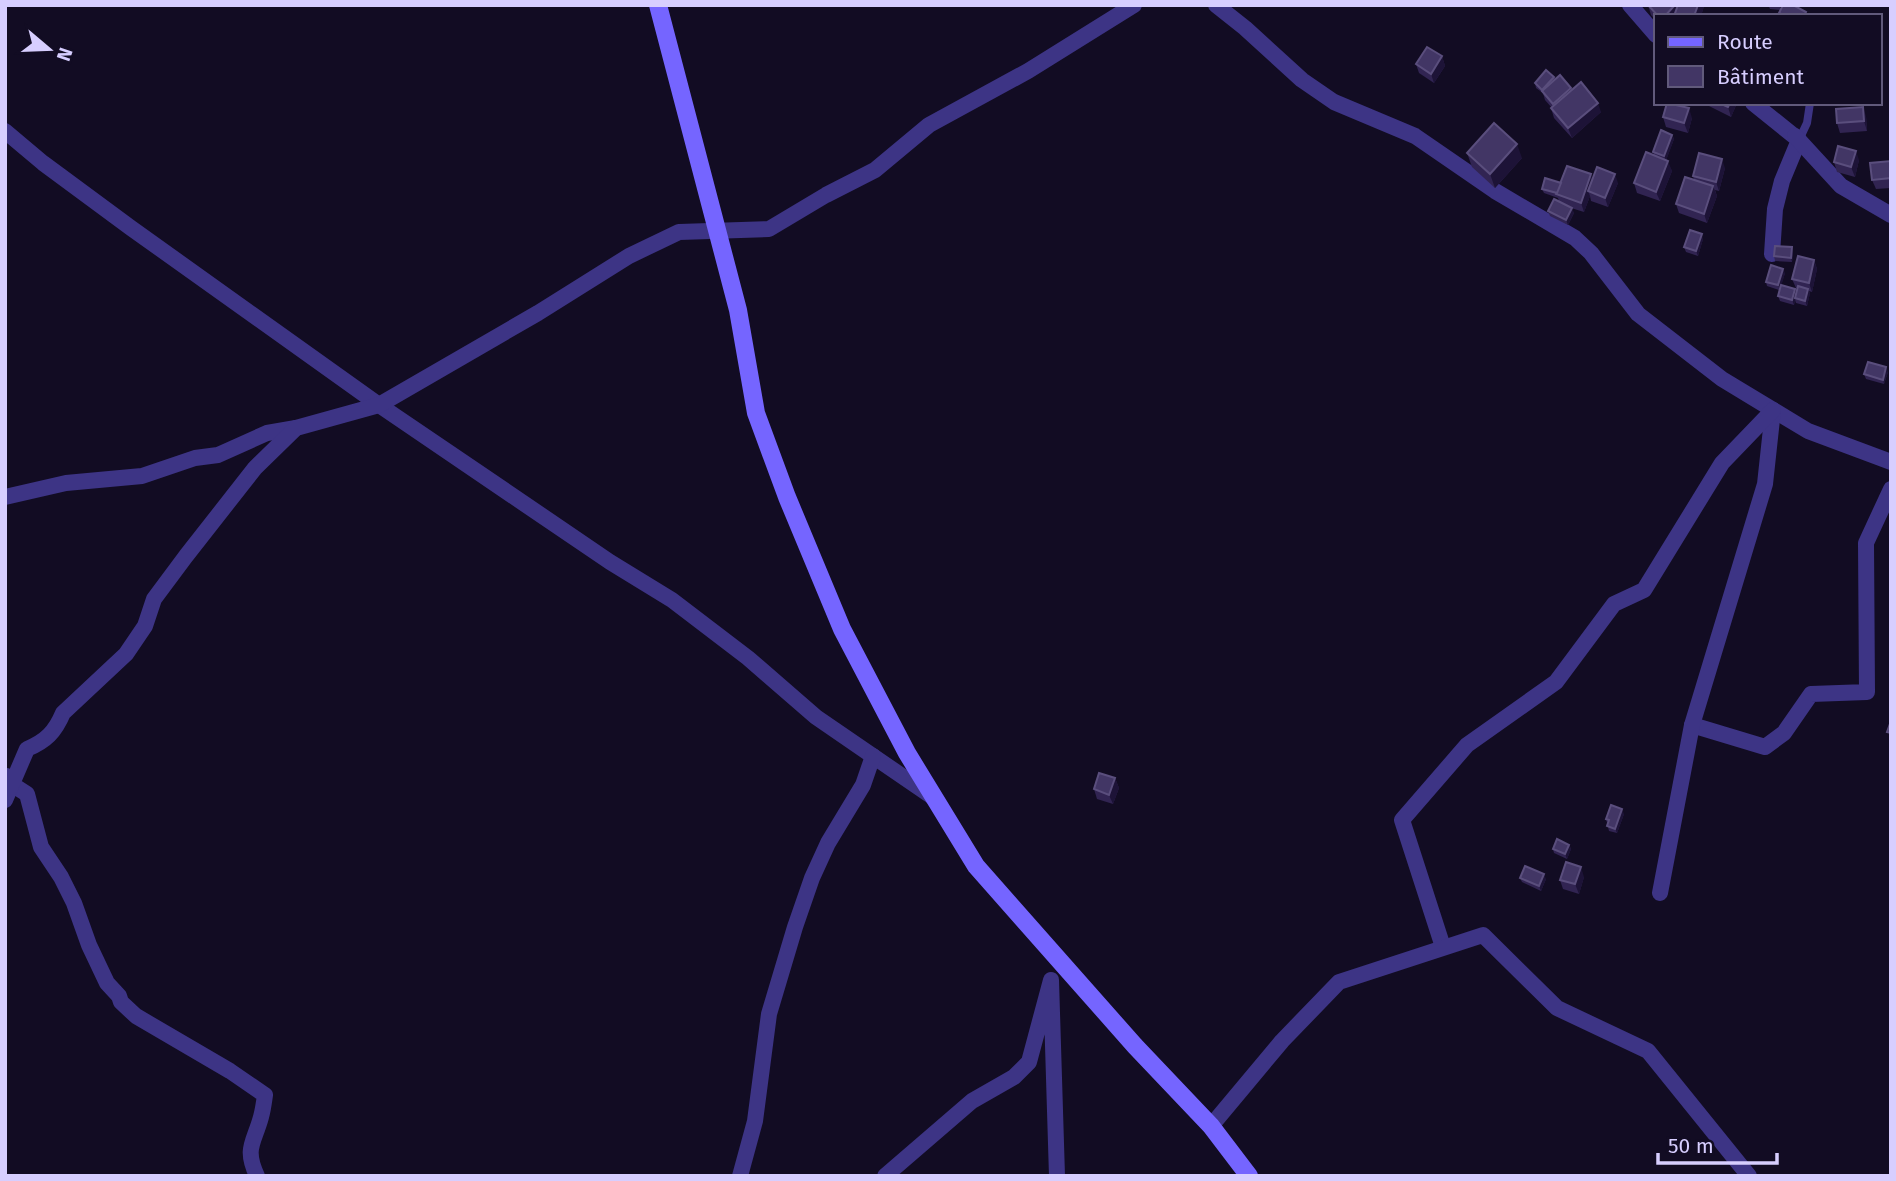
<svg xmlns="http://www.w3.org/2000/svg" width="1896" height="1181" font-family="'Fira Sans',sans-serif">
<style>
.lines{fill:none;stroke-linecap:round;stroke-linejoin:round}
.lane{stroke:#3d3485;stroke-width:8}
.street{stroke:#3d3485;stroke-width:16}
.secondary{stroke:#7565ff;stroke-width:18}
.wall{fill:#312452}
.shaded-wall{fill:#1d1337}
.building{fill:#423665;stroke:#5a4e7d;stroke-width:2}
</style>
<rect width="100%" height="100%" fill="#120c23"/>
<g class="lines">
<path class="lane" d="M1799,140L1807,123L1810,103"/>
<g class="street">
<path d="M1216,5L1245,28L1302,80L1334,102L1415,136L1495,191L1575,238L1591,253L1638,314L1722,379L1808,431L1891,462"/>
<path d="M1630,5L1656,35"/>
<path d="M1753,103L1799,140L1782,181L1775,209L1772,254"/>
<path d="M5,131L43,163L131,228L379,405L610,562L672,600L748,658L816,717L934,798"/>
<path d="M1795,136L1841,186L1891,215"/>
<path d="M5,497L66,483L142,476L195,458L218,455L267,433L296,428"/>
<path d="M1692,725L1765,747L1784,733L1811,694L1867,692L1866,543L1891,489"/>
<path d="M7,776L13,785L27,794L41,847L61,877L74,903L89,945L107,983L119,996L121,1002L136,1016L230,1071L265,1095C264,1102 263,1110 261,1117C254,1143 244,1148 257,1176"/>
<path d="M5,800L27,749C46,741 55,732 63,713L126,654L145,626L154,599L186,556L255,468L296,428L379,405L538,313L629,256L679,232L769,229L826,195L875,170L929,125L1028,71L1134,5"/>
<path d="M1660,893L1692,725L1765,484L1773,410"/>
<path d="M1443,947L1402,820L1467,745L1556,682L1614,604L1644,590L1722,463L1773,410"/>
<path d="M1211,1126L1282,1041L1339,982L1483,935L1557,1008L1648,1051L1749,1176"/>
<path d="M740,1176L755,1121L769,1014L795,927L812,878L828,843L863,785L873,756"/>
<path d="M885,1176L972,1101L1014,1077L1029,1062L1051,980L1057,1176"/>
</g>
<path class="secondary" d="M658,5L738,310L756,413L787,497L842,629L907,753L976,866L1135,1046L1211,1126L1249,1176"/>
</g>
<g class="wall">
<path d="M1648,5H1703L1704,6L1701,16H1656V20L1651,15Z"/>
<path d="M1768,5H1780V10L1770,9Z"/>
<path d="M1442,56L1445,66L1434,83L1419,73L1416,64Z"/>
<path d="M1554,77L1555,78L1571,88L1572,90L1601,112L1572,138L1554,118L1551,108H1552L1545,100L1543,93L1536,88L1535,83Z"/>
<path d="M1703,103H1737L1731,117Z"/>
<path d="M1866,116L1867,131L1840,133L1837,123Z"/>
<path d="M1663,117L1692,118L1688,133L1666,127Z"/>
<path d="M1672,135L1674,139L1666,160L1672,171L1660,201L1637,193L1634,183L1654,155L1653,152Z"/>
<path d="M1467,153L1522,158L1495,188L1472,167Z"/>
<path d="M1859,160L1855,177L1837,172L1834,162Z"/>
<path d="M1891,161V188L1876,189L1872,180Z"/>
<path d="M1725,168L1719,191L1715,190L1717,196L1707,223L1679,213L1676,204L1694,180L1693,176Z"/>
<path d="M1561,183H1618L1608,207L1591,201L1590,196L1584,212L1571,208L1574,213L1568,225L1550,216L1548,211L1559,202L1558,198L1544,193L1542,189Z"/>
<path d="M1703,239L1698,256L1686,252L1684,247Z"/>
<path d="M1793,252L1792,262L1775,261L1774,256Z"/>
<path d="M1814,260L1817,269L1812,292L1809,291L1810,293L1807,306L1796,303L1795,300L1794,305L1780,301L1778,296L1779,290L1767,286L1766,282L1785,273L1781,285L1795,289L1796,291L1797,288H1796L1792,279Z"/>
<path d="M1888,372L1884,384L1866,379L1864,374Z"/>
<path d="M1115,778L1119,788L1113,804L1097,799L1094,789Z"/>
<path d="M1624,814L1617,833L1609,831L1606,819Z"/>
<path d="M1569,845L1571,849L1567,859L1554,853L1553,849Z"/>
<path d="M1584,877L1579,894L1563,889L1560,880Z"/>
<path d="M1520,878L1546,879L1541,891L1522,882Z"/>
</g>
<g class="shaded-wall">
<path d="M1675,5H1687L1677,16H1665Z"/>
<path d="M1698,5H1703L1704,6L1701,16H1694Z"/>
<path d="M1442,56L1445,66L1434,83L1431,74Z"/>
<path d="M1571,88L1575,97L1557,113L1553,104Z"/>
<path d="M1598,103L1601,112L1572,138L1568,128Z"/>
<path d="M1730,103H1737L1731,117L1728,107Z"/>
<path d="M1863,107L1866,116L1867,131L1864,121Z"/>
<path d="M1689,108L1692,118L1688,133L1684,123Z"/>
<path d="M1672,135L1674,139L1666,161L1664,156Z"/>
<path d="M1517,144L1522,158L1495,188L1490,174Z"/>
<path d="M1856,151L1859,160L1855,177L1851,167Z"/>
<path d="M1722,159L1725,168L1719,191L1716,182Z"/>
<path d="M1668,161L1672,171L1660,201L1656,192Z"/>
<path d="M1591,174L1594,184L1588,191L1590,196L1584,212L1581,203Z"/>
<path d="M1615,174L1618,183L1608,207L1605,198Z"/>
<path d="M1713,186L1717,196L1707,223L1704,214Z"/>
<path d="M1572,208L1574,213L1568,225L1566,220Z"/>
<path d="M1702,234L1703,239L1698,256L1696,251Z"/>
<path d="M1792,247L1793,252L1792,262L1791,258Z"/>
<path d="M1814,260L1817,269L1812,292L1809,283Z"/>
<path d="M1783,269L1785,273L1780,290L1778,285Z"/>
<path d="M1795,289L1797,293L1794,305L1792,300Z"/>
<path d="M1808,289L1810,293L1807,306L1805,301Z"/>
<path d="M1886,367L1888,372L1884,384L1883,380Z"/>
<path d="M1115,778L1119,788L1113,804L1109,795Z"/>
<path d="M1622,809L1624,814L1617,833L1615,829Z"/>
<path d="M1569,845L1571,849L1567,859L1565,854Z"/>
<path d="M1581,867L1584,877L1579,894L1575,884Z"/>
<path d="M1544,874L1546,879L1541,891L1539,886Z"/>
</g>
<g class="building">
<path d="M1648,5H1675L1665,16H1658Z"/>
<path d="M1678,5H1698L1694,16H1674Z"/>
<path d="M1783,5H1793L1806,12L1804,16H1786L1779,13Z"/>
<path d="M1427,47L1442,56L1431,74L1416,64Z"/>
<path d="M1546,70L1554,77L1542,90L1535,83Z"/>
<path d="M1560,75L1571,88L1553,104L1542,91Z"/>
<path d="M1581,82L1598,103L1568,128L1551,108Z"/>
<path d="M1667,103L1689,108L1684,123L1663,117Z"/>
<path d="M1719,103H1730L1728,107Z"/>
<path d="M1863,107L1864,121L1837,123L1836,109Z"/>
<path d="M1494,123L1517,144L1490,174L1467,153Z"/>
<path d="M1661,130L1672,135L1664,156L1653,152Z"/>
<path d="M1838,146L1856,151L1851,167L1834,162Z"/>
<path d="M1646,152L1668,161L1656,192L1634,183Z"/>
<path d="M1699,153L1722,159L1716,182L1693,176Z"/>
<path d="M1891,161V178L1872,180L1870,163Z"/>
<path d="M1567,166L1591,174L1581,203L1556,194Z"/>
<path d="M1597,167L1615,174L1605,198L1588,191Z"/>
<path d="M1685,177L1713,186L1704,214L1676,204Z"/>
<path d="M1545,178L1561,183L1557,193L1542,189Z"/>
<path d="M1554,199L1572,208L1566,220L1548,211Z"/>
<path d="M1690,230L1702,234L1696,251L1684,247Z"/>
<path d="M1775,246L1792,247L1791,258L1774,256Z"/>
<path d="M1798,256L1814,260L1809,283L1792,279Z"/>
<path d="M1771,265L1783,269L1778,285L1766,282Z"/>
<path d="M1781,285L1795,289L1792,300L1778,296Z"/>
<path d="M1798,286L1808,289L1805,301L1795,298Z"/>
<path d="M1868,362L1886,367L1883,380L1864,374Z"/>
<path d="M1891,721V733L1887,732Z"/>
<path d="M1099,773L1115,778L1109,795L1094,789Z"/>
<path d="M1611,805L1622,809L1615,829L1607,826L1609,820L1606,819Z"/>
<path d="M1557,839L1569,845L1565,854L1553,849Z"/>
<path d="M1566,862L1581,867L1575,884L1560,880Z"/>
<path d="M1525,866L1544,874L1539,886L1520,878Z"/>
</g>
<rect width="1896" height="1181" fill="none" stroke="#d7ceff" stroke-width="14"/>
<rect x="1654" y="14" width="228" height="91" fill="#120c23" stroke="#615a7b" stroke-width="2"/>
<rect x="1668" y="37" width="35" height="10" fill="#7565ff" stroke="#615a7b" stroke-width="2"/>
<text x="1717" y="49" font-size="21" fill="#d7ceff">Route</text>
<rect x="1668" y="66" width="35" height="21" fill="#423665" stroke="#615a7b" stroke-width="2"/>
<text x="1717" y="84" font-size="21" fill="#d7ceff">Bâtiment</text>
<g transform="translate(49 49) rotate(109)" stroke="#120c23" stroke-width="5" paint-order="stroke">
<path d="M0-5L12 26L0 18L-12 26Z" fill="#d7ceff"/>
<text y="-10" font-size="19" font-weight="bold" text-anchor="middle" fill="#d7ceff">N</text>
</g>
<path d="M1658 1153v10h119v-10" fill="none" stroke="#d7ceff" stroke-width="3.5"/>
<text x="1668" y="1153" font-size="21" fill="#d7ceff" stroke="#120c23" stroke-width="5" paint-order="stroke">50 m</text>
</svg>
